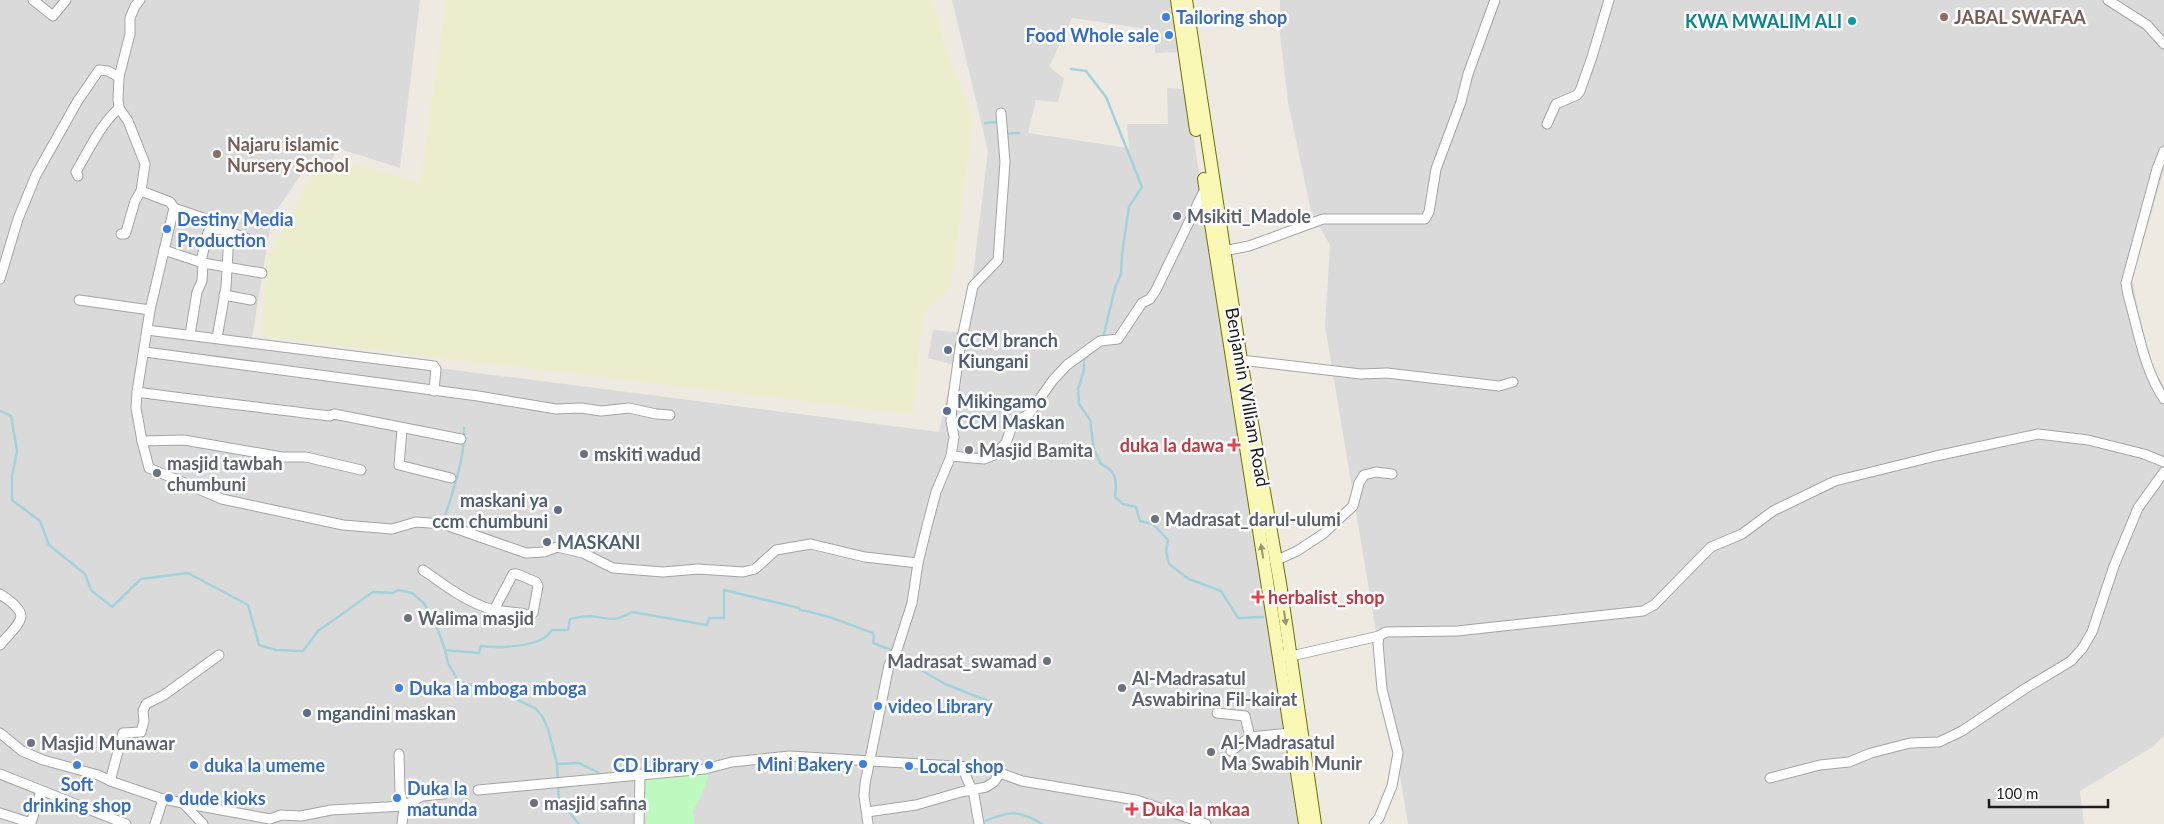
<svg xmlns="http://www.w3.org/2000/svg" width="2164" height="824" font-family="Lato,sans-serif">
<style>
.residential{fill:#dbdada}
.farmland{fill:#ecedcd}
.park{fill:#bef9c0}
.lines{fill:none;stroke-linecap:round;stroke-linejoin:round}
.stream{stroke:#a2d2dc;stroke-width:2.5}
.minor-casing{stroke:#a4a4a4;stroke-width:11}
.secondary-casing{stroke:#6c7305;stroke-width:14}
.minor{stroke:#fff;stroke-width:9}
.secondary{stroke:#f9f9b5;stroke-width:12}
.oneway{fill:#969671}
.shop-dot{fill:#3f7fe0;stroke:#fff;stroke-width:2}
.education-dot{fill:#8d6e63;stroke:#fff;stroke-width:2}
.culture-dot{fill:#0f9aa8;stroke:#fff;stroke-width:2}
.worship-dot{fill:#6b7280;stroke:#fff;stroke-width:2}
.service-dot{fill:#5c6f8a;stroke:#fff;stroke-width:2}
.health-dot{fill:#e0444e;stroke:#fff;stroke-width:2}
.labels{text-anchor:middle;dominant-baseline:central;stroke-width:5;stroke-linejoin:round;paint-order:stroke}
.shop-label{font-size:18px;font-weight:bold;fill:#366cbe;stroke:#fff;text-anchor:start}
.education-label{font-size:18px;font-weight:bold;fill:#785e54;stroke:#fff;text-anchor:start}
.culture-label{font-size:18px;font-weight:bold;fill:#0d838f;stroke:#fff;text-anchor:end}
.worship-label{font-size:18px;font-weight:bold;fill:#5b616d;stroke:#fff;text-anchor:start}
.service-label{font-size:18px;font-weight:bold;fill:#4e5e75;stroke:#fff;text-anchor:start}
.street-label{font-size:18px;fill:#1d1d1d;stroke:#fff}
.health-label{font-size:18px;font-weight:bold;fill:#be3a42;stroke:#fff;text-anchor:start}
</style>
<rect width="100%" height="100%" fill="#eeeae2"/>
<g class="residential">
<path d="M0,0H420L400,168L337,148L332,160L313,157L272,217L251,344L939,432L954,365L928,358L933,330L966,333L988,151L952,0H1173L1177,52L1155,53L1154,30L1072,18L1049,67L1064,78L1058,102L1036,100L1028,133L1129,148L1127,124H1168L1167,88L1186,89L1300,824H0Z"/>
<path d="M1280,0H2164V170L2132,278L2147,358L2164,386V735L2154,746L2080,791L2084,824H1408L1325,326L1330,245L1311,211L1288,102L1280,35Z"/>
</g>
<path class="farmland" d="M446,0H932L946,49L973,119L951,287L923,313L913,414L261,336L267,258L320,160L347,162L420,183Z"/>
<path class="park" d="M710,772L700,799L693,811L694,824H646L645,777Z"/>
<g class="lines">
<g class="stream">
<path d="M1071,69L1086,71L1106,97L1142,187L1129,207L1122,254L1121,274L1115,288L1103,338"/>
<path d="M985,123L1000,122"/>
<path d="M1005,134L1019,133"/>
<path d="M1090,353L1084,360V370L1078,389L1079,404L1090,420L1094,449L1101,464C1117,471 1117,481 1115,497L1123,504L1136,507L1140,521L1153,524L1168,540L1166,551L1169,564L1189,579L1221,591L1238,618L1263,617"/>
<path d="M0,411L11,416L17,451L12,477V500L40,521L49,545L85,574L91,590L112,607L141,579L188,573L248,605L259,645L276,650L303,651L318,631L373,592L393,593L398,590L412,593L424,603L438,630L445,650L448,663L457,679L466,684L489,687L535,708L542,716L548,729L557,764L559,800L579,824"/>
<path d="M445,516C454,488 465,458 464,428"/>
<path d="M445,650L479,653L481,646C498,648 529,647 544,638C547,637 550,632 552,630H568L570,619C576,618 584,616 590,616C609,618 614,623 632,612L707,625L709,618H724V590L799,608L800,610C825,614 849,624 873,633L874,637L873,643L894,651"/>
<path d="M892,665L916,667L945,684L988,701L989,707"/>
<path d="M557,764L579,763L601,774"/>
<path d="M981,823C1006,811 1018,809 1042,824"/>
</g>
<g class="minor-casing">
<g id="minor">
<path d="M33,0L53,16L66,0"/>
<path d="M140,0L135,6L130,18V34L119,77L118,99L119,108L128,121L145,164L141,191L170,202L174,208L150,310L137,392L136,408L142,441L149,468L222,499L343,525L392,529L416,522L443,524L526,553L544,552L557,547L583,553L613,568L663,572L698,569L743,572L755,569L776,550L811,544L865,557L918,563"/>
<path d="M2108,0L2147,25L2164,44"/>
<path d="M1547,124L1556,104L1577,95L1580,91L1592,57L1609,0"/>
<path d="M2164,151L2157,169L2126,283L2128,295C2138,329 2144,370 2164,399"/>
<path d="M78,176L76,172C88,151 101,124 119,108"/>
<path d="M174,208L212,221L213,229"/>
<path d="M121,234H125L126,232L135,201L141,191"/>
<path d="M164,250L203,263L202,281L197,292L190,335"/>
<path d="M1219,252L1249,246L1323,219H1425L1429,212L1436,169L1461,102L1468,74L1495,0"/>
<path d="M201,261L208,232C218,225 236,235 246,238"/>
<path d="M203,263L262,273"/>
<path d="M0,279L18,219L36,175L77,102L99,70L108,71L119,77"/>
<path d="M224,295L251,300"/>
<path d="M79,300L150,310"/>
<path d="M147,330L434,366L436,369L434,391"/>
<path d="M217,338L226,287L229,233"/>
<path d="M145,352L478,396L556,409L581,408L601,411L629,408L656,414L670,415"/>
<path d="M1241,360L1361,374L1387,373L1499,386L1513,382"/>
<path d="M137,392C201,401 266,408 330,416L334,414L461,439"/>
<path d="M402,429L399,465L451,478"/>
<path d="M142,441L184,440L282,457H306L361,470"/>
<path d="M951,456L984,459L994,455L1006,443L1011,428L1016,421L1029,414L1053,380L1067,365L1100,341L1118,339L1142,303L1150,299L1156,290L1204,191"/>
<path d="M1275,561L1297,551L1323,534L1353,506L1359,483L1364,475L1376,472L1392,474"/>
<path d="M423,570C444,585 469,604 494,610C506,612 518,612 529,615L533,613L538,586L536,582L517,574H513L494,610"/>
<path d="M0,594C33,616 22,619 0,645"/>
<path d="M1287,657L1379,636"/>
<path d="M1217,713L1245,716L1250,737"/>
<path d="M0,733L22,751L43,760L98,775L113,782L163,799L183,803L203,824"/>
<path d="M1231,751L1250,737L1291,733"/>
<path d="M399,754L400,792L404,806L402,824"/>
<path d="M962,767L974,795L979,824"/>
<path d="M0,774L126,824"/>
<path d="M1770,778L1820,765L1849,762L1871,753L1910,743L1939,742L1962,731L2026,688L2071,661L2082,649L2092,632L2114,566L2138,508L2164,472"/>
<path d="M110,781L123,733L141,732L144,721L143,711L146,704L164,695L219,655"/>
<path d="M478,790L705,769L732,762L790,756L986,768L1022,781L1136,800L1206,824"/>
<path d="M183,803L270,819L281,815L301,816L331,810L404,806L422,796L444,794"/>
<path d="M867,812L916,805L961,792L986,787L994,782L1000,773"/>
<path d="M0,813L31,823L41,791"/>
<path d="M155,824L163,799"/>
<path d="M639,824L640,774"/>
<path d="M868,824L864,796L865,784L889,665L897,650L912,603L918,563L926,530L936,492L951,456L954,437L951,421L952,404L960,348L973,286L998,260L1005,162L1001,113"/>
<path d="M1374,824L1379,818L1392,786L1398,753L1382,689L1378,644L1379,636L1386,632L1457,631L1643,611L1654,605L1711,547L1742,534L1773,511L1835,481L1936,456L2038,434L2088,440L2144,454L2164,462"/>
</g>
</g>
<g class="secondary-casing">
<g id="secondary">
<path d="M1177,0L1196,130"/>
<path d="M1186,0L1241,360L1280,583L1315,824"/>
<path d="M1204,179L1305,824"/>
</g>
</g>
<use href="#minor" class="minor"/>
<use href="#secondary" class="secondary"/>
</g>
<defs><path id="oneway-solid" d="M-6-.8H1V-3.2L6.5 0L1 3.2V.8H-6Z" transform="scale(1.25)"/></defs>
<g class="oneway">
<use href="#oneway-solid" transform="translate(1262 551) rotate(-99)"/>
<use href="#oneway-solid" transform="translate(1285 618) rotate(82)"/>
</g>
<g class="shop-dot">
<circle cx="1166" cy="17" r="5"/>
<circle cx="1169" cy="35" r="5"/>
<circle cx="167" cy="229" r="5"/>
<circle cx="399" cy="688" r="5"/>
<circle cx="878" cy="706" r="5"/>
<circle cx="863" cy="764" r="5"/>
<circle cx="77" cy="765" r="5"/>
<circle cx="194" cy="765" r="5"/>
<circle cx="709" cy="765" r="5"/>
<circle cx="909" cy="766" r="5"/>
<circle cx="169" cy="798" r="5"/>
<circle cx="397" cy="798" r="5"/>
</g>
<g class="education-dot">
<circle cx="1944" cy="17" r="5"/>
<circle cx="217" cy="154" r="5"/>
</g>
<circle class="culture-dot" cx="1852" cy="21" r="5"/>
<g class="worship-dot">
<circle cx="1177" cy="216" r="5"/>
<circle cx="969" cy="450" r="5"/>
<circle cx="584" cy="454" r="5"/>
<circle cx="157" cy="473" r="5"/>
<circle cx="1155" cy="519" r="5"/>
<circle cx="408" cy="618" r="5"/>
<circle cx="1047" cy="661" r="5"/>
<circle cx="1122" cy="688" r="5"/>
<circle cx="31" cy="743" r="5"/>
<circle cx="1211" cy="752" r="5"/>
<circle cx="534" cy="803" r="5"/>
</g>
<g class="service-dot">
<circle cx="948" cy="350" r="5"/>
<circle cx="947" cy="411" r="5"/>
<circle cx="558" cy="510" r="5"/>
<circle cx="547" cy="542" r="5"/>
<circle cx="307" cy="713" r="5"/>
</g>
<g class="health-dot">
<path d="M1231.5 437.5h5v5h5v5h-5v5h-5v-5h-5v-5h5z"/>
<path d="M1255.5 589.5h5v5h5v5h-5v5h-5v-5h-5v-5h5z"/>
<path d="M1129.5 801.5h5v5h5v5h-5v5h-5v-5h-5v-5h5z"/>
</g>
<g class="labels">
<g class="shop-label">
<text x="1176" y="17">Tailoring shop</text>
<text x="1159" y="35" text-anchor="end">Food Whole sale</text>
<text x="177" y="219">Destiny Media<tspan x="177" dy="21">Production</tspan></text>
<text x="409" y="688">Duka la mboga mboga</text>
<text x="888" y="706">video Library</text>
<text x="853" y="764" text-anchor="end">Mini Bakery</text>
<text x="204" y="765">duka la umeme</text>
<text x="699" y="765" text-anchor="end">CD Library</text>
<text x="919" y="766">Local shop</text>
<text x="77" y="784" text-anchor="middle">Soft<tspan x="77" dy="21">drinking shop</tspan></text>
<text x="407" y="788">Duka la<tspan x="407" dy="21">matunda</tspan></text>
<text x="179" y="798">dude kioks</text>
</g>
<g class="education-label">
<text x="1954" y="17">JABAL SWAFAA</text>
<text x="227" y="144">Najaru islamic<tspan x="227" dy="21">Nursery School</tspan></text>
</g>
<g class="culture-label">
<text x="1842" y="21">KWA MWALIM ALI</text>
</g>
<g class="worship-label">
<text x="1187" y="216">Msikiti_Madole</text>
<text x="979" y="450">Masjid Bamita</text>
<text x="594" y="454">mskiti wadud</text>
<text x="167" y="463">masjid tawbah<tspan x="167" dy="21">chumbuni</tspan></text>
<text x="1165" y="519">Madrasat_darul-ulumi</text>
<text x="418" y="618">Walima masjid</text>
<text x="1037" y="661" text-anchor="end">Madrasat_swamad</text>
<text x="1132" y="678">Al-Madrasatul<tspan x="1132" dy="21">Aswabirina Fil-kairat</tspan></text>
<text x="1221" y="742">Al-Madrasatul<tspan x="1221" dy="21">Ma Swabih Munir</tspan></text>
<text x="41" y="743">Masjid Munawar</text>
<text x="544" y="803">masjid safina</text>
</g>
<g class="service-label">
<text x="958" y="340">CCM branch<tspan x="958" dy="21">Kiungani</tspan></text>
<text x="957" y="401">Mikingamo<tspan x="957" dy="21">CCM Maskan</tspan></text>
<text x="548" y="500" text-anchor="end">maskani ya<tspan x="548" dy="21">ccm chumbuni</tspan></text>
<text x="557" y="542">MASKANI</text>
<text x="317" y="713">mgandini maskan</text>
</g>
<g class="street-label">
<text transform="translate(1248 397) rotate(80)">Benjamin William Road</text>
</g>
<g class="health-label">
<text x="1224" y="445" text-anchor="end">duka la dawa</text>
<text x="1268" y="597">herbalist_shop</text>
<text x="1142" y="809">Duka la mkaa</text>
</g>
</g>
<path d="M1989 799v8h119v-8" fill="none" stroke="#1d1d1d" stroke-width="2.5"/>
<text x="1996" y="799" font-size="15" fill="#1d1d1d" stroke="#ffffff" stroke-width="4" paint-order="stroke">100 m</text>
</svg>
